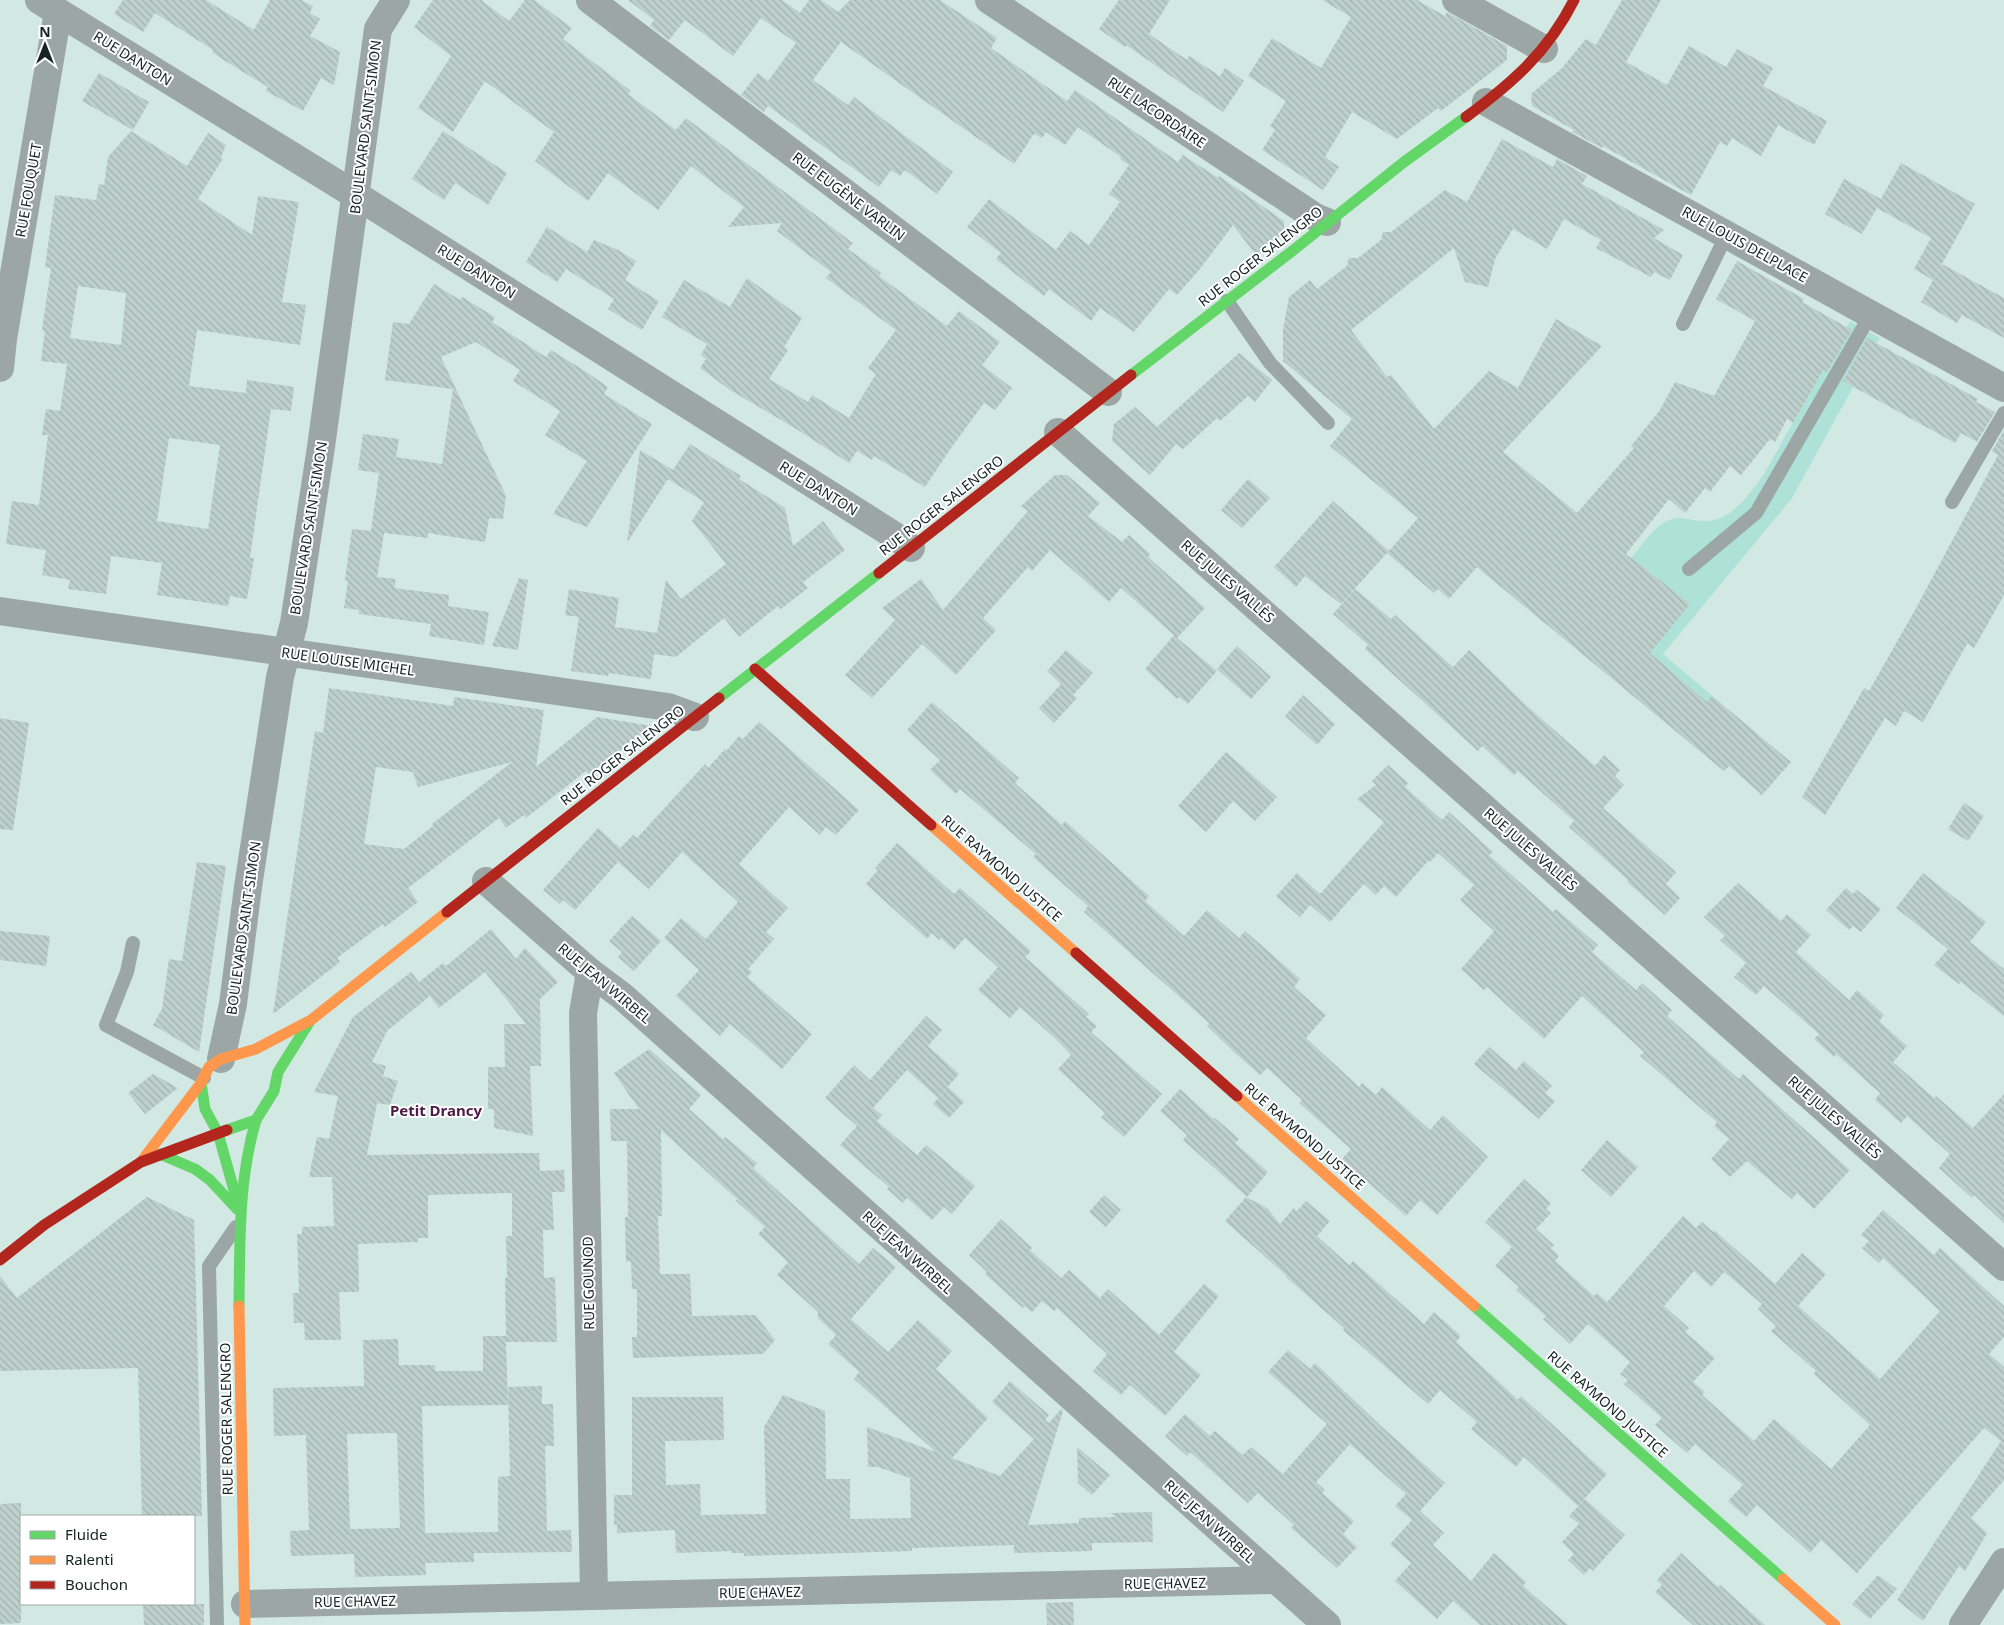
<svg xmlns="http://www.w3.org/2000/svg" width="2004" height="1625" font-family="'Noto Sans',sans-serif">
<style>
.grass{fill:#aee1d8}
.building{fill:url(#building-back-hatch);fill-rule:evenodd}
.lines{fill:none;stroke-linecap:round;stroke-linejoin:round}
.lane{stroke:#9ca7a5;stroke-width:14}
.street{stroke:#9ca7a5;stroke-width:28}
.fast{stroke:#63d668;stroke-width:11}
.slow{stroke:#ff974d;stroke-width:11}
.jam{stroke:#b3261e;stroke-width:11}
.labels{text-anchor:middle;dominant-baseline:central;stroke-width:4;stroke-linejoin:round;paint-order:stroke}
.street-label{font-size:14px;fill:#142421;stroke:#fff}
.neighbourhood-label{font-size:15px;font-weight:bold;fill:#4e1b49;stroke:#fff}
</style>
<defs>
<pattern id="building-back-hatch" width="6" height="6" patternUnits="userSpaceOnUse" patternTransform="scale(1.25)"><rect width="6" height="6" fill="#bed0cc"/><path d="M-1 5l2 2M0 0l6 6M5-1l2 2" fill="none" stroke="#a2b2af"/></pattern>
</defs>
<rect width="100%" height="100%" fill="#d1e8e3"/>
<path class="grass" d="M1850,321L1880,338L1792,498L1663,654L1757,734L1724,771L1450,545L1631,558C1641,547 1650,532 1662,524C1679,511 1696,525 1714,520C1736,515 1752,491 1764,474Z"/>
<g class="building">
<path d="M123,0H206L254,30L270,0H301L313,6L310,13L320,19L310,36L340,52L334,85L321,78L303,111L266,91L268,87L222,59L212,52L213,50L155,13L143,32L114,14Z"/>
<path d="M433,0H481L509,21L525,0H534L572,28L563,39L631,91L628,94L676,130L686,118L853,243L848,249L881,273L879,276L947,326L959,311L1000,342L982,365L1012,388L995,410L984,403L951,448L925,487L874,456L872,460L857,451L849,463L793,427L730,390L700,368L706,359L701,355L707,344L662,317L684,280L730,307L747,278L802,318L784,347L788,350L769,379L808,402L812,395L849,418L876,374L868,368L896,330L826,278L831,272L777,231L782,223L728,227L744,207L691,166L658,210L608,173L588,201L535,161L554,132L485,81L453,132L418,108L451,56L414,27Z"/>
<path d="M628,0H782L800,13L809,0H821L838,12L850,0H940L997,38L991,48L1067,101L1075,90L1178,162L1183,155L1218,178L1219,176L1284,221V233L1256,255L1233,225L1200,269L1177,295L1169,289L1134,332L1100,308L1091,321L1049,289L1044,296L996,259L1001,253L967,227L989,199L1056,250L1070,231L1089,245L1120,202L1109,194L1129,165L1120,159L1121,157L1078,127L1065,145L1046,132L1042,138L1034,134L1014,164L841,42L813,80L848,105L854,97L953,172L937,194L905,170L900,176L891,170L879,187L768,106L764,112L741,95L758,73L768,81L796,43L761,18L733,56L685,20L669,40L650,26L654,20Z"/>
<path d="M1119,0H1170L1149,34L1187,60L1189,56L1220,76L1225,68L1244,81L1223,112L1126,45L1125,47L1099,29Z"/>
<path d="M1322,0H1417L1445,16L1447,12L1507,46V60L1441,111L1438,108L1397,139L1352,112L1325,157L1339,167L1323,190L1262,150L1275,130L1270,126L1286,101L1248,76L1272,38L1321,68L1351,17Z"/>
<path d="M1622,0H1661L1626,62L1667,85L1689,46L1726,67L1737,49L1773,68L1763,86L1827,121L1814,145L1778,125L1761,156L1732,138L1727,146L1720,142L1691,195L1603,146L1602,148L1572,132L1574,130L1532,106L1531,94L1562,68L1586,39L1596,45Z"/>
<path d="M99,73L149,102L133,130L82,101Z"/>
<path d="M131,131L187,166L208,133L226,145L221,157L223,158L198,199L252,235L258,196L299,202L282,302L306,305L300,345L197,330L189,386L246,393L247,380L294,387L291,411L271,409L250,558H254L247,599L230,596L228,606L157,595L162,563L111,556L106,594L68,589L70,580L42,575L46,550L6,544L12,501L39,505L48,435H42L46,409L60,411L67,364L41,361L45,331L42,330L51,268L45,267L55,195L96,200L99,184L104,185L108,157ZM78,286L126,293L121,345L70,338ZM169,438L220,445L208,529L157,521Z"/>
<path d="M443,131L507,173L488,205L455,183L444,200L412,179Z"/>
<path d="M1502,139L1553,167L1557,159L1587,176L1582,184L1664,230L1654,238L1683,255L1670,280L1654,272L1651,277L1596,248L1601,240L1564,219L1547,249L1513,229L1495,259L1488,287L1465,282L1454,248L1351,330L1387,377L1391,375L1434,429L1489,371L1518,388L1556,319L1602,346L1503,452L1577,513L1634,448L1631,446L1660,410L1675,382L1714,396L1755,321L1716,299L1737,261L1804,299L1802,302L1852,330L1827,372L1823,370L1793,423L1787,419L1775,442L1770,439L1741,475L1730,466L1710,492L1705,488L1685,513L1669,499L1626,554L1690,604L1650,653L1707,702L1712,696L1791,762L1762,795L1729,766L1724,771L1477,567L1449,599L1438,589L1434,593L1387,553L1341,604L1305,576L1296,587L1274,567L1333,501L1389,551L1418,518L1330,446L1352,419L1283,361V330L1289,297L1310,280L1317,289L1347,266L1349,258H1358L1381,240L1383,232H1391L1445,190L1467,202Z"/>
<path d="M1901,163L1975,204L1933,280L1914,269L1931,238L1877,208L1862,234L1825,214L1844,179L1881,199Z"/>
<path d="M547,227L587,252L594,240L618,250L636,261L625,280L659,301L642,330L608,309L614,299L566,269L557,282L526,262Z"/>
<path d="M1942,264L2004,298V338L1962,315L1957,323L1921,302Z"/>
<path d="M434,284L460,300L462,297L495,317L492,322L546,357L551,350L585,371L608,387L604,394L652,424L587,527L553,514L587,461L545,435L560,411L513,381L520,370L476,342L441,357L506,496L503,519L489,518L485,542L428,533V538L384,533L377,577L396,579L394,588L449,595L448,606L489,612L484,645L429,636L431,624L359,614V610L344,608L348,581L345,580L352,529L371,531L379,473L358,470L363,434L399,439L396,457L442,464L453,389L385,380L393,322L409,324Z"/>
<path d="M1867,338L1978,399L1976,402L1995,412L1977,442L1961,433L1955,443L1843,381Z"/>
<path d="M1239,353L1272,380L1255,402L1248,396L1220,421L1217,418L1183,449L1176,444L1150,475L1112,441L1114,424L1135,407L1157,427Z"/>
<path d="M2004,430V595L1974,648L1967,644L1923,722L1904,711L1896,726L1885,718L1825,815L1802,797L1864,688L1869,691L1915,610L1998,455L1992,451Z"/>
<path d="M690,444L741,476L739,479L785,508L793,546L823,521L845,550L803,582L808,588L781,609L778,606L739,637L724,618L676,657L654,654L651,679L609,673L608,676L571,671L579,617L565,615L569,589L619,598L615,627L657,633L666,580L681,599L726,564L692,521L704,502L668,479L627,543L640,450L673,470Z"/>
<path d="M1055,475H1067L1100,503L1088,516L1122,542L1129,535L1150,554L1148,557L1205,608L1177,638L1217,671L1188,704L1179,697L1177,699L1145,669L1174,635L1121,588L1109,602L1050,550L1032,571L1028,567L983,618L996,630L956,675L922,644L872,698L845,675L895,620L882,608L921,579L943,610L1028,511L1021,506Z"/>
<path d="M1248,479L1270,498L1242,528L1221,510Z"/>
<path d="M519,578L528,580L518,650L492,646Z"/>
<path d="M1355,589L1391,619L1395,615L1453,667L1469,650L1526,705L1595,766L1604,755L1620,770L1615,776L1624,785L1603,808L1676,872L1666,884L1680,898L1665,915L1627,882L1628,880L1569,827L1574,821L1518,771L1514,775L1482,746L1478,751L1365,649L1368,645L1333,614Z"/>
<path d="M1237,646L1271,677L1251,699L1217,669Z"/>
<path d="M1066,650L1093,673L1073,695L1077,698L1054,723L1039,708L1061,684L1047,671Z"/>
<path d="M329,688L453,706L454,697L544,710L536,767L597,717L652,726L589,775L586,771L526,818L524,815L506,828L499,818L408,888L418,902L385,927L383,924L337,958L340,962L273,1014L315,731L323,733ZM512,762L432,824L433,826L404,849L364,844L376,767L413,772L418,787Z"/>
<path d="M1303,695L1335,724L1317,745L1285,716Z"/>
<path d="M932,702L1019,778L1015,783L1062,825L1065,821L1149,896L1145,901L1184,936L1207,910L1239,938L1245,931L1300,979L1294,987L1326,1015L1306,1038L1359,1087L1362,1083L1376,1095L1382,1087L1430,1130L1443,1115L1488,1157L1437,1215L1420,1200L1406,1216L1342,1159L1351,1149L1299,1103L1302,1100L1267,1068L1260,1075L1235,1053L1207,1026L1209,1023L1084,912L1088,906L1033,857L1036,854L960,789L956,794L930,770L940,760L907,730Z"/>
<path d="M0,718L29,723L13,830L0,829Z"/>
<path d="M759,722L859,810L836,835L826,827L820,835L789,807L739,864L788,908L766,932L774,939L748,969L752,972L747,977L812,1034L782,1069L730,1024L720,1036L676,996L699,970L664,938L681,918L706,939L738,902L682,852L649,889L618,862L575,910L563,900L560,904L543,890L598,828L620,848L633,835L637,838L705,764L708,768L725,749L726,751L739,736L743,739Z"/>
<path d="M1226,752L1277,797L1255,821L1233,801L1206,832L1178,806Z"/>
<path d="M1388,765L1408,783L1405,787L1442,820L1449,812L1493,852L1489,855L1553,912L1556,909L1598,945L1592,952L1636,990L1642,983L1672,1010L1667,1016L1739,1079L1743,1074L1850,1170L1814,1209L1797,1193L1792,1199L1747,1161L1730,1177L1711,1159L1729,1139L1714,1126L1717,1122L1640,1056L1644,1052L1582,996L1544,1039L1487,987L1484,990L1461,969L1494,931L1460,900L1474,885L1438,853L1430,862L1429,860L1396,897L1384,886L1376,895L1364,884L1330,922L1310,905L1300,917L1276,896L1297,873L1320,894L1384,822L1357,799L1376,785L1372,781Z"/>
<path d="M1964,803L1984,816L1968,841L1948,829Z"/>
<path d="M897,843L954,894L960,888L1031,951L1025,957L1089,1014L1086,1017L1097,1026L1091,1032L1162,1094L1124,1137L1101,1117L1105,1113L1058,1069L1071,1055L1057,1040L1020,1007L1010,1018L978,990L998,967L965,938L954,950L941,938L939,940L932,933L927,939L866,884L878,870L875,868Z"/>
<path d="M197,862L226,866L199,1052L153,1025L162,1009L169,959L182,961Z"/>
<path d="M1923,873L1986,922L1970,942L2004,969V1016L1961,982L1959,984L1934,965L1948,949L1896,908Z"/>
<path d="M1738,883L1781,921L1787,914L1811,935L1796,952L1849,1000L1857,990L1884,1015L1879,1021L1907,1046L1893,1062L1934,1098L1936,1096L1973,1128L2004,1094V1223L1974,1195L1972,1198L1939,1168L1950,1154L1907,1116L1901,1123L1875,1100L1880,1093L1836,1054L1834,1057L1814,1039L1819,1034L1764,986L1756,995L1734,977L1746,963L1720,940L1725,936L1704,917Z"/>
<path d="M1846,888L1853,894L1857,890L1881,909L1861,932L1853,926L1849,930L1826,910Z"/>
<path d="M632,916L661,941L634,971L618,957L622,952L609,941Z"/>
<path d="M491,929L516,959L525,948L558,982L540,999L541,1066H530L533,1136L494,1128V1109H488V1067H505L504,1024H526L485,972L439,1008L419,982L443,963L446,966Z"/>
<path d="M0,931L50,936L46,966L0,960Z"/>
<path d="M411,972L430,996L387,1031L372,1062L386,1066L383,1076L398,1081L390,1105L377,1103L367,1155L539,1153L540,1171L564,1170L565,1192H552L554,1230H543L544,1278L555,1277L557,1342H506L508,1405L422,1406L425,1533L498,1532V1477L510,1476L508,1387L542,1386V1404H553L554,1446H545L547,1531L571,1530L572,1552L474,1553V1562L425,1563L426,1575L355,1577L354,1554L291,1556L290,1531L309,1530L306,1435L274,1436L273,1388L364,1386L363,1340L398,1339L399,1365H435V1371H483V1336H506L505,1278H507L506,1236H512V1193L428,1195V1238H418V1242L358,1244L359,1292H339L341,1340H305L304,1323H294L293,1293H299L297,1234H302V1227L334,1226L332,1177H309L317,1137L329,1139L338,1096L314,1092L353,1017ZM397,1433L400,1528L350,1529L347,1434Z"/>
<path d="M926,1016L942,1030L928,1046L959,1074L938,1098L907,1070L873,1108L882,1115L877,1121L917,1155L926,1145L975,1186L952,1214L944,1207L932,1220L907,1198L903,1203L887,1189L889,1187L840,1145L857,1126L825,1098L854,1065L870,1080Z"/>
<path d="M1489,1047L1516,1070L1524,1061L1552,1086L1545,1093L1555,1101L1539,1119L1474,1064Z"/>
<path d="M649,1049L701,1095L689,1109L723,1139L725,1137L757,1163L753,1168L859,1264L873,1248L896,1267L851,1319L888,1352L918,1320L952,1351L936,1369L988,1418L952,1458L1000,1476L1034,1439L992,1402L1010,1381L1049,1415L1045,1420L1049,1423L1061,1409L1063,1411L1028,1525L1079,1523V1518L1115,1517L1111,1513L1152,1512L1153,1542L1092,1543V1551L1014,1553V1545L912,1548V1551L744,1556V1553H732V1551L676,1553L675,1530L617,1533V1524L614,1525V1495H632V1397H723L724,1440L665,1441L666,1485L700,1484L701,1515L766,1514L764,1427L783,1395L825,1411L826,1479H850V1519L911,1518L910,1478L878,1467H868L867,1427L936,1452L854,1379L859,1372L828,1344L836,1335L818,1318V1312L777,1275L788,1262L758,1234L765,1227L735,1200H738L661,1130L662,1216H658L660,1274H690L692,1316L755,1315L775,1340L763,1354L633,1358L632,1337H637V1289H632L631,1261L626,1262L625,1217H628L627,1141H611L610,1109H639L614,1073Z"/>
<path d="M153,1074L178,1088L145,1114L128,1093Z"/>
<path d="M948,1087L964,1102L949,1118L933,1104Z"/>
<path d="M1180,1089L1213,1119L1215,1118L1239,1139L1235,1143L1268,1172L1247,1197L1183,1140L1187,1135L1160,1111Z"/>
<path d="M1607,1140L1638,1167L1611,1197L1581,1170Z"/>
<path d="M1524,1179L1551,1203L1546,1209L1551,1213L1536,1229L1554,1245L1551,1248L1559,1256L1555,1261L1594,1296L1597,1293L1607,1302L1683,1216L1696,1228L1702,1222L1713,1232L1714,1230L1775,1284L1802,1253L1826,1274L1798,1306L1880,1379L1940,1311L1883,1258L1879,1263L1862,1248L1869,1241L1861,1235L1883,1210L1934,1255L1940,1248L2004,1306V1337L1989,1354L2004,1367V1480L1971,1518L1987,1533L1965,1571L1959,1566L1923,1621L1897,1600L2001,1441L1984,1428L1857,1573L1821,1540L1810,1553L1757,1505L1746,1517L1728,1501L1743,1485L1695,1444L1687,1453L1655,1425L1662,1418L1624,1384L1628,1380L1620,1374L1630,1362L1588,1324L1570,1344L1543,1319L1546,1316L1516,1290L1519,1287L1495,1266L1512,1247L1485,1222ZM1694,1271L1711,1287L1724,1272L1762,1304L1758,1309L1776,1326L1771,1331L1816,1371L1814,1374L1870,1425L1831,1469L1774,1419L1754,1441L1702,1395L1705,1392L1693,1382L1715,1358L1685,1332L1689,1328L1664,1306Z"/>
<path d="M1104,1195L1121,1210L1106,1227L1089,1212Z"/>
<path d="M147,1197L194,1220L202,1516H142L138,1368L0,1371V1276L17,1298Z"/>
<path d="M1246,1197L1267,1208L1280,1224L1294,1208L1297,1211L1306,1201L1330,1221L1317,1236L1349,1265L1353,1261L1424,1324L1434,1312L1461,1336L1456,1342L1518,1400L1521,1396L1607,1474L1578,1506L1524,1457L1516,1467L1471,1429L1477,1422L1440,1390L1428,1404L1343,1330L1344,1328L1286,1277L1287,1276L1225,1221Z"/>
<path d="M1001,1219L1032,1248L1030,1250L1061,1278L1069,1270L1100,1298L1108,1289L1159,1335L1204,1284L1219,1296L1174,1352L1201,1375L1165,1416L1130,1385L1121,1395L1093,1371L1107,1354L1057,1308L1054,1311L1042,1301L1032,1312L1024,1306L1023,1308L985,1274L987,1272L969,1255Z"/>
<path d="M1288,1350L1310,1369L1315,1363L1381,1426L1445,1483L1420,1511L1444,1533L1433,1545L1471,1581L1494,1553L1526,1582L1523,1586L1568,1625H1480L1453,1601L1437,1619L1395,1581L1411,1563L1390,1544L1412,1520L1395,1506L1406,1494L1350,1444L1316,1482L1325,1490L1322,1493L1354,1521L1343,1534L1357,1547L1337,1568L1291,1528L1294,1525L1258,1493L1248,1503L1190,1452L1187,1456L1165,1436L1185,1414L1210,1436L1215,1431L1243,1455L1251,1447L1283,1474L1327,1424L1268,1372Z"/>
<path d="M1077,1447L1110,1475L1092,1495L1078,1483Z"/>
<path d="M1585,1499L1625,1535L1593,1571L1590,1568L1584,1575L1568,1560L1574,1554L1562,1542L1579,1524L1569,1516Z"/>
<path d="M21,1503V1623L0,1624V1504Z"/>
<path d="M1681,1553L1718,1587L1720,1585L1765,1625H1693L1655,1592L1662,1585L1657,1580Z"/>
<path d="M1878,1575L1897,1589L1870,1619L1852,1604Z"/>
<path d="M1073,1602L1074,1625H1047L1046,1603Z"/>
<path d="M143,1604H204V1625H144Z"/>
</g>
<g class="lines">
<g class="lane">
<path d="M1227,301L1270,363L1328,423"/>
<path d="M1683,324L1727,234"/>
<path d="M1952,502L2004,413"/>
<path d="M1689,569L1756,513L1871,314"/>
<path d="M133,943L127,972L106,1025L204,1078"/>
<path d="M217,1625L209,1266L236,1227"/>
</g>
<g class="street">
<path d="M39,0L370,204L892,534L911,548"/>
<path d="M590,0L1108,392"/>
<path d="M989,0L1315,217L1327,222"/>
<path d="M1456,0L1544,49"/>
<path d="M1486,102L2004,388"/>
<path d="M0,368L3,339L58,12"/>
<path d="M1058,432L2004,1267"/>
<path d="M0,611L668,707L695,717"/>
<path d="M486,881L590,972L622,996L1327,1625"/>
<path d="M590,972L583,1013L594,1595"/>
<path d="M221,1059L233,1004L248,887L280,677L294,623L321,447L378,29L396,0"/>
<path d="M245,1604L1276,1580"/>
<path d="M1963,1625L2004,1562"/>
</g>
<g class="fast">
<path d="M1131,375L1296,248L1404,162L1466,117"/>
<path d="M719,698L879,573"/>
<path d="M201,1083L205,1109L218,1133L237,1201"/>
<path d="M227,1130L256,1120L274,1091L278,1072L310,1021"/>
<path d="M160,1154L195,1169L210,1180L237,1209"/>
<path d="M239,1306C240,1243 238,1181 256,1120"/>
<path d="M1474,1306L1783,1579"/>
</g>
<g class="slow">
<path d="M931,825L1076,953"/>
<path d="M1237,1096L1474,1306"/>
<path d="M141,1162L201,1083L209,1067L221,1059L256,1049L311,1020L447,912"/>
<path d="M239,1306L245,1625"/>
<path d="M1783,1579L1835,1625"/>
</g>
<g class="jam">
<path d="M1466,117C1512,83 1548,52 1574,0"/>
<path d="M879,573L1131,375"/>
<path d="M755,669L931,825"/>
<path d="M447,912L719,698"/>
<path d="M1076,953L1237,1096"/>
<path d="M0,1260L44,1225L141,1162L227,1130"/>
</g>
</g>
<g class="labels">
<g class="street-label">
<text transform="translate(133 58) rotate(32)">RUE DANTON</text>
<text transform="translate(1157 112) rotate(34)">RUE LACORDAIRE</text>
<text transform="translate(365 127) rotate(-83)">BOULEVARD SAINT-SIMON</text>
<text transform="translate(28 190) rotate(-80)">RUE FOUQUET</text>
<text transform="translate(849 196) rotate(37)">RUE EUGÈNE VARLIN</text>
<text transform="translate(1745 244) rotate(29)">RUE LOUIS DELPLACE</text>
<text transform="translate(1260 256) rotate(-38)">RUE ROGER SALENGRO</text>
<text transform="translate(477 271) rotate(32)">RUE DANTON</text>
<text transform="translate(819 488) rotate(32)">RUE DANTON</text>
<text transform="translate(941 505) rotate(-38)">RUE ROGER SALENGRO</text>
<text transform="translate(308 528) rotate(-81)">BOULEVARD SAINT-SIMON</text>
<text transform="translate(1228 581) rotate(41)">RUE JULES VALLÈS</text>
<text transform="translate(348 661) rotate(8)">RUE LOUISE MICHEL</text>
<text transform="translate(622 755) rotate(-38)">RUE ROGER SALENGRO</text>
<text transform="translate(1531 849) rotate(41)">RUE JULES VALLÈS</text>
<text transform="translate(1002 868) rotate(41)">RUE RAYMOND JUSTICE</text>
<text transform="translate(243 928) rotate(-82)">BOULEVARD SAINT-SIMON</text>
<text transform="translate(605 983) rotate(40)">RUE JEAN WIRBEL</text>
<text transform="translate(1835 1117) rotate(41)">RUE JULES VALLÈS</text>
<text transform="translate(1305 1136) rotate(41)">RUE RAYMOND JUSTICE</text>
<text transform="translate(908 1252) rotate(42)">RUE JEAN WIRBEL</text>
<text transform="translate(588 1283) rotate(-91)">RUE GOUNOD</text>
<text transform="translate(1608 1404) rotate(41)">RUE RAYMOND JUSTICE</text>
<text transform="translate(226 1419) rotate(-91)">RUE ROGER SALENGRO</text>
<text transform="translate(1210 1521) rotate(42)">RUE JEAN WIRBEL</text>
<text transform="translate(1165 1583) rotate(-1)">RUE CHAVEZ</text>
<text transform="translate(760 1592) rotate(-1)">RUE CHAVEZ</text>
<text transform="translate(355 1601) rotate(-1)">RUE CHAVEZ</text>
</g>
<g class="neighbourhood-label">
<text x="436" y="1110">Petit Drancy</text>
</g>
</g>
<rect x="20" y="1515" width="175" height="90" fill="#ffffff" stroke="#a1a7a6"/>
<rect x="30" y="1531" width="25" height="8" fill="#63d668" stroke="#a1a7a6"/>
<text x="65" y="1540" font-size="15" fill="#142421">Fluide</text>
<rect x="30" y="1556" width="25" height="8" fill="#ff974d" stroke="#a1a7a6"/>
<text x="65" y="1565" font-size="15" fill="#142421">Ralenti</text>
<rect x="30" y="1581" width="25" height="8" fill="#b3261e" stroke="#a1a7a6"/>
<text x="65" y="1590" font-size="15" fill="#142421">Bouchon</text>
<g transform="translate(45 45)" stroke="#ffffff" stroke-width="4" paint-order="stroke">
<path d="M0-4L9 19L0 12L-9 19Z" fill="#142421"/>
<text y="-8" font-size="14" font-weight="bold" text-anchor="middle" fill="#142421">N</text>
</g>
</svg>
